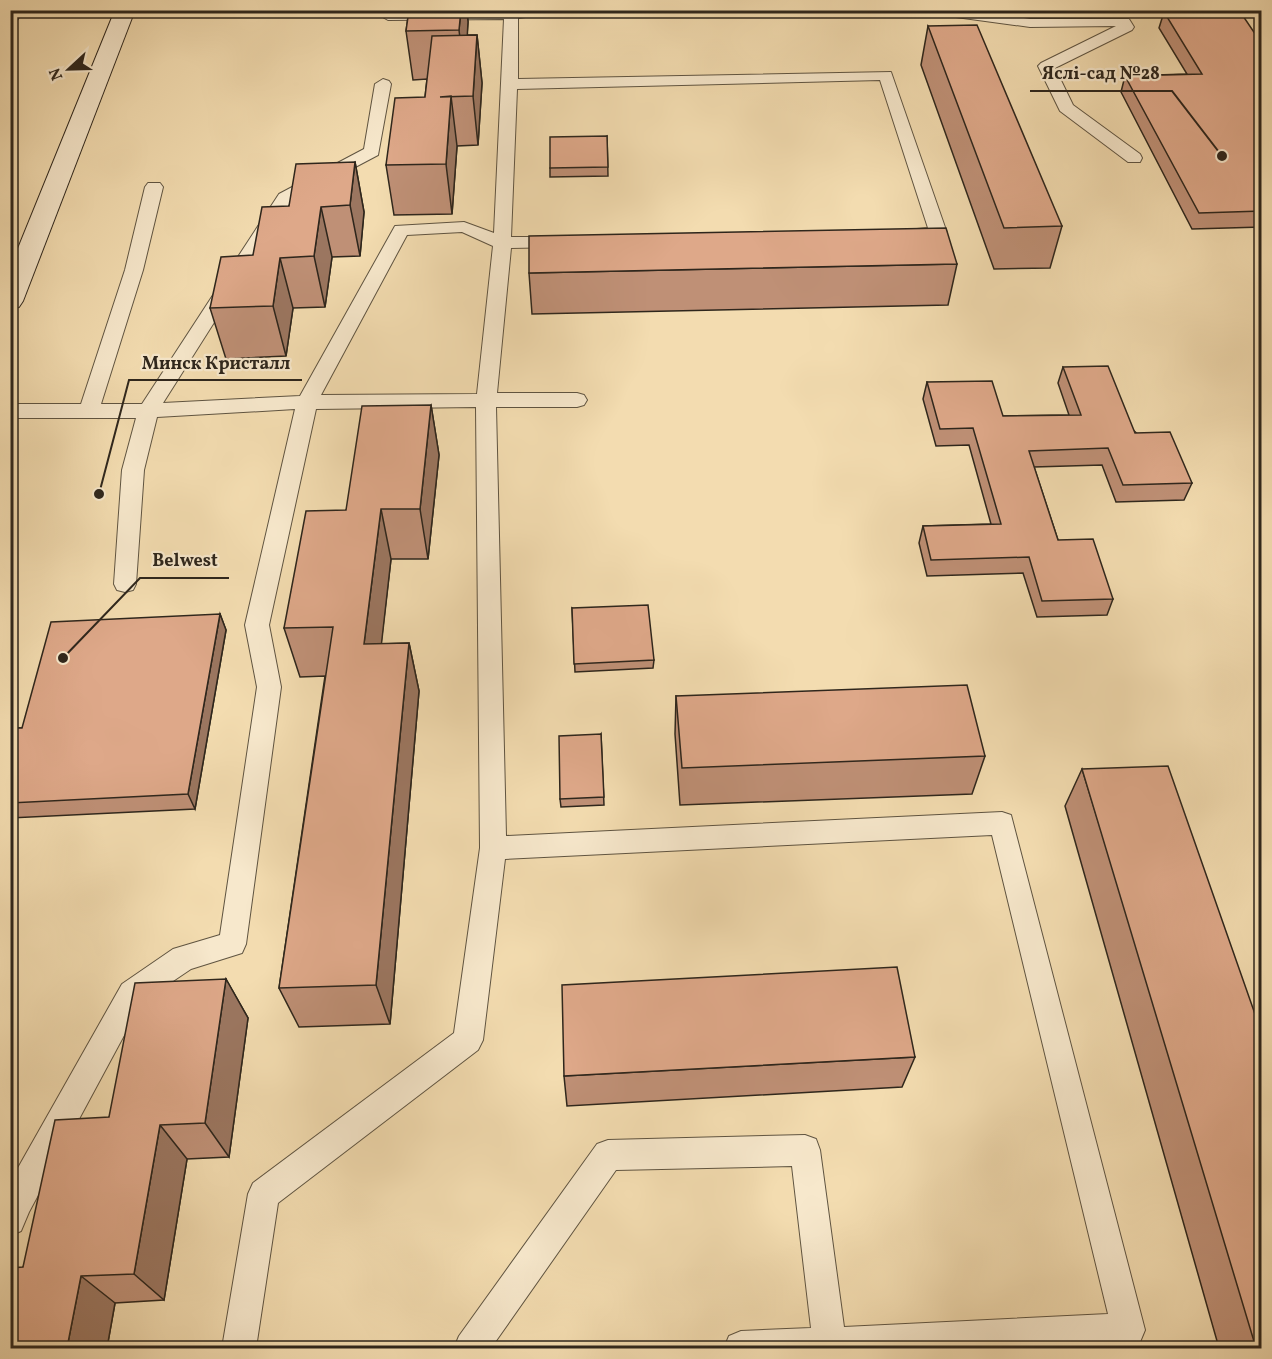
<svg xmlns="http://www.w3.org/2000/svg" width="1272" height="1359" font-family="Vollkorn,serif">
<style>
.lines{fill:none;stroke-linecap:round;stroke-linejoin:round}
.service-casing{stroke:#5f5441;stroke-width:2}
.secondary-casing{stroke:#2e261c;stroke-width:2}
.service{fill:#f7e8cc;fill-rule:evenodd}
.secondary{fill:#f7e8cc;fill-rule:evenodd}
.wall{fill:#bf9076;stroke:#2e261c;stroke-width:1.5}
.shaded-wall{fill:#9b7660;stroke:#2e261c;stroke-width:1.5}
.building{fill:#dea889;stroke:#2e261c;stroke-width:1.5}
.leader{fill:none;stroke:#2e261c;stroke-width:2}
.callout-dot{fill:#2e261c;stroke:#f7e8cc;stroke-width:2}
.callout-label{font-size:18px;text-anchor:middle;font-weight:bold;fill:#2e261c;stroke:#f7e8cc;stroke-width:4.5;stroke-linejoin:round;paint-order:stroke}
</style>
<rect width="100%" height="100%" fill="#f3dcb0"/>
<filter id="stains"><feTurbulence type="fractalNoise" baseFrequency=".00333" numOctaves="4"/><feColorMatrix values="0 0 0 0 .2 0 0 0 0 .09 0 0 0 0 .02 0 0 0 .5 -.17"/></filter>
<radialGradient id="worn" r=".72"><stop offset=".6" stop-color="#630" stop-opacity="0"/><stop offset="1" stop-color="#630" stop-opacity=".3"/></radialGradient>
<g class="lines">
<g class="service-casing">
<g id="service">
<path d="M554,10L547,14L518,18V79L891,72L947,233L944,237C933,240 917,241 906,238L903,234L906,230L928,228L880,80L517,89L511,237H562L568,238L571,242L568,246L562,247L511,248L497,393H577L584,395L587,400L584,405L577,407H496L506,836L1002,812L1011,815L1145,1330L1140,1342L1128,1347L1087,1348H724L729,1336L741,1331L811,1328L792,1166L616,1170L491,1348H454L459,1336L597,1144L608,1140L805,1135L816,1139L820,1150L844,1327L1108,1314L992,835L505,859L483,1040L478,1050L278,1203L256,1348H222L248,1194L253,1183L454,1033L480,848L476,407L316,409L269,625L281,687L246,944L242,953L191,969L142,1002L29,1212L21,1231L10,1236V1182L122,984L173,949L220,935L257,687L245,625L295,409L157,417L144,470L136,584L133,590L125,592L117,590L114,584L122,470L136,418H10V404H81L125,270L145,187L148,183H160L163,187L143,270L101,404H142L279,194L364,149L375,84L383,79L389,81L391,84L378,155L291,201L163,403L300,396L395,226L464,222L494,233L504,19L388,20L381,16L388,12ZM462,232L493,246L477,394L321,395L407,235Z"/>
<path d="M927,10H990L992,13L1030,19H1129L1134,27L1132,30L1055,68L1073,105L1140,154L1142,158L1140,162H1128L1060,111L1038,66L1041,63L1116,26L1030,27L934,14Z"/>
</g>
</g>
<g class="secondary-casing">
<path id="secondary" d="M115,10H135L23,301L19,307L10,309V268Z"/>
</g>
<use href="#service" class="service"/>
<use href="#secondary" class="secondary"/>
</g>
<g class="wall">
<path d="M321,10H379L321,12Z"/>
<path d="M409,10H467L468,22L467,35H477L482,83L478,145L457,146L452,214L394,215L386,165L425,97L427,79L413,80L406,31Z"/>
<path d="M1164,12L1262,44V227L1192,229L1121,92L1125,76L1187,74L1159,28Z"/>
<path d="M928,26L1062,226L1050,268L994,269L921,65Z"/>
<path d="M607,136L608,176L550,177V168Z"/>
<path d="M355,162L364,212L360,256L332,257L325,307L293,308L286,356L226,359L210,308L253,255L289,206Z"/>
<path d="M957,264L948,305L532,314L529,273Z"/>
<path d="M1063,367L1192,483L1184,500L1116,502L1102,465L1034,467L1058,540L1113,599L1107,615L1037,617L1023,573L927,576L919,543L923,526L991,524L969,445L936,446L923,399L927,382L1003,416L1069,415L1058,383Z"/>
<path d="M431,405L439,455L428,559H391L381,644L409,643L419,691L390,1024L299,1027L279,988L325,676L300,677L284,628L346,510Z"/>
<path d="M572,608L654,660L653,668L575,672Z"/>
<path d="M220,614L226,630L195,809L10,818V728H22Z"/>
<path d="M676,696L985,756L972,794L680,805L675,734Z"/>
<path d="M601,734L604,805L561,807L560,799Z"/>
<path d="M1082,769L1262,1348H1219L1065,806Z"/>
<path d="M226,979L248,1018L229,1157L187,1159L164,1300L115,1303L107,1348H10L23,1267L109,1117Z"/>
<path d="M915,1057L902,1087L567,1106L564,1076Z"/>
</g>
<g class="shaded-wall">
<path d="M10,10H23L10,34Z"/>
<path d="M461,10H467L468,22L465,79L459,30Z"/>
<path d="M477,35L482,83L478,145L473,96Z"/>
<path d="M451,96L457,146L452,214L446,164Z"/>
<path d="M355,162L364,212L360,256L350,205Z"/>
<path d="M321,207L332,257L325,307L314,256Z"/>
<path d="M280,258L293,308L286,356L273,306Z"/>
<path d="M431,405L439,455L428,559L420,509Z"/>
<path d="M381,509L391,559L376,692L364,644Z"/>
<path d="M220,614L226,630L195,809L188,794Z"/>
<path d="M409,643L419,691L390,1024L376,985Z"/>
<path d="M226,979L248,1018L229,1157L205,1123Z"/>
<path d="M160,1125L187,1159L164,1300L134,1274Z"/>
<path d="M81,1276L115,1303L107,1348H67Z"/>
</g>
<g class="building">
<path d="M409,10H461L459,30L406,31Z"/>
<path d="M1218,10H1239L1262,44V211L1199,213L1125,76L1202,74L1164,12Z"/>
<path d="M977,25L1062,226L1004,228L928,26Z"/>
<path d="M477,35L473,96L440,97L451,96L446,164L386,165L395,98L425,97L432,36Z"/>
<path d="M607,136L608,167L550,168V137Z"/>
<path d="M355,162L350,205L321,207L314,256L280,258L273,306L210,308L221,257L253,255L262,207L289,206L296,164Z"/>
<path d="M946,228L957,264L529,273V236Z"/>
<path d="M1108,366L1135,433L1170,432L1192,483L1123,485L1108,448L1029,451L1058,540L1093,539L1113,599L1042,601L1029,557L931,560L923,526L1001,524L973,428L940,429L927,382L992,381L1003,416L1081,415L1063,367Z"/>
<path d="M431,405L420,509H381L364,644L409,643L376,985L279,988L333,627L284,628L306,511L346,510L362,406Z"/>
<path d="M648,605L654,660L574,664L572,608Z"/>
<path d="M220,614L188,794L10,803V728H22L51,622Z"/>
<path d="M967,685L985,756L682,768L676,696Z"/>
<path d="M601,734L604,797L560,799L559,736Z"/>
<path d="M1168,766L1262,1034V1348H1256L1082,769Z"/>
<path d="M897,967L915,1057L564,1076L562,985Z"/>
<path d="M226,979L205,1123L160,1125L134,1274L81,1276L67,1348H10V1268L23,1267L55,1120L109,1117L135,983Z"/>
</g>
<path class="leader" d="M1222 156L1172 91H1030M99 494L129 380H302M63 658L140 578H229"/>
<g class="callout-dot">
<circle cx="1222" cy="156" r="6"/>
<circle cx="99" cy="494" r="6"/>
<circle cx="63" cy="658" r="6"/>
</g>
<g class="callout-label">
<text x="1101" y="79">Яслі-сад №28</text>
<text x="216" y="369">Минск Кристалл</text>
<text x="185" y="566">Belwest</text>
</g>
<rect width="1272" height="1359" fill="none" stroke="#f3dcb0" stroke-width="36"/>
<rect x="12" y="12" width="1248" height="1335" fill="none" stroke="#2e261c" stroke-width="3"/>
<rect x="18" y="18" width="1236" height="1323" fill="none" stroke="#2e261c" stroke-width="1.5"/>
<g transform="translate(69 69) rotate(248)" stroke="#f7e8cc" stroke-width="4.5" paint-order="stroke">
<path d="M0-4.5L10 22L0 15L-10 22Z" fill="#2e261c"/>
<text y="-9" font-size="16" font-weight="bold" text-anchor="middle" fill="#2e261c">N</text>
</g>
<rect width="100%" height="100%" filter="url(#stains)"/>
<rect width="100%" height="100%" fill="url(#worn)"/>
</svg>
